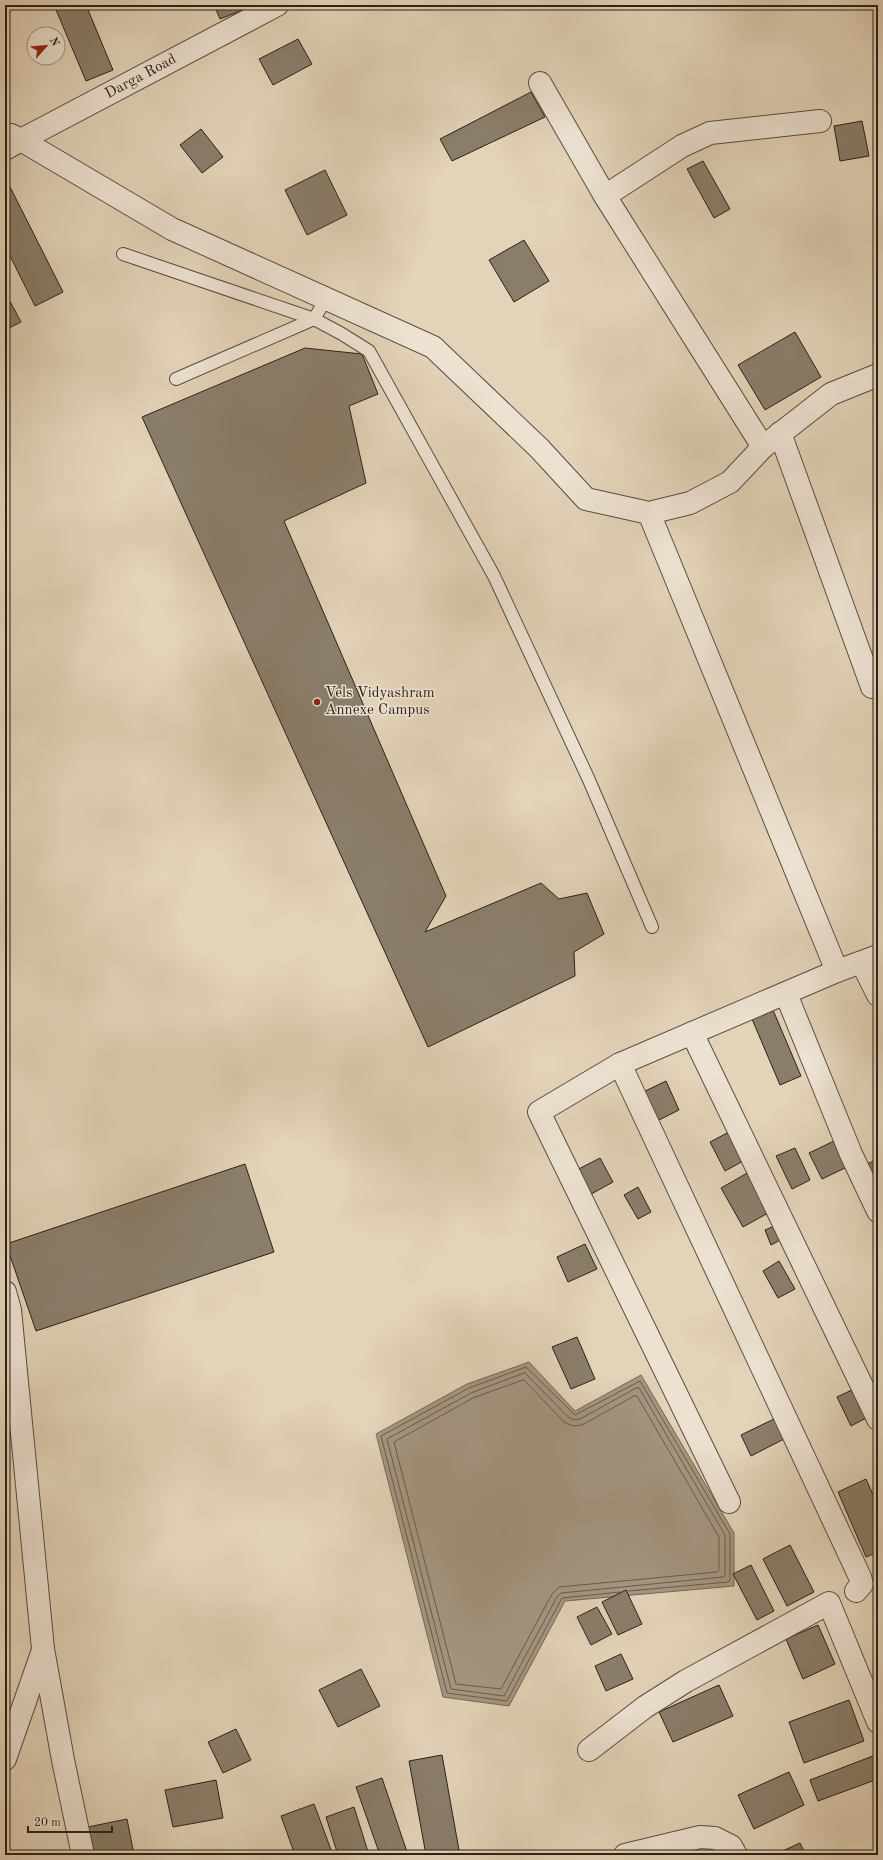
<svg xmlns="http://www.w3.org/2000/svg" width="883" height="1860" font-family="'Old Standard TT',serif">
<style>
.water{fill:#a49782;stroke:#736857}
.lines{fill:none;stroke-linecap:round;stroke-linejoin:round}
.shore{stroke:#665c4c;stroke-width:1}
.building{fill:#8a7e6b;stroke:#292217}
.service-casing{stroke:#584e40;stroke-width:14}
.minor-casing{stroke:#584e40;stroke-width:24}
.service{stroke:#ede2d2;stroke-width:12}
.minor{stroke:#ede2d2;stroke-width:22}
.poi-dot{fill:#8f2418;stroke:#ede2d2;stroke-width:1.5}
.labels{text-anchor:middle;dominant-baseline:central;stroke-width:3;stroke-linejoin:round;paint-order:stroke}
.street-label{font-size:15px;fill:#292217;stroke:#ede2d2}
.poi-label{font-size:15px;fill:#292217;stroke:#ede2d2;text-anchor:start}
</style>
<rect width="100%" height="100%" fill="#e3d3b9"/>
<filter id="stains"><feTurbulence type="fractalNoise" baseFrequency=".005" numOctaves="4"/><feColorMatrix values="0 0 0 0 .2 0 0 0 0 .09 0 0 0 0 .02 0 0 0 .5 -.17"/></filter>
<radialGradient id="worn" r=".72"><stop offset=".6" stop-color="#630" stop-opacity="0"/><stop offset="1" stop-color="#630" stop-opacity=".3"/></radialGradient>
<path class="water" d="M529,1362L575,1411L641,1375L734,1533V1586L565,1601L509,1706L443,1697L376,1434L467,1384Z"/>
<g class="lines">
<g class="shore">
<path d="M525,1373L568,1417L574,1420L580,1419L636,1388H639L725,1535V1576L723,1577L561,1593L557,1597L504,1696L451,1689L387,1439L471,1393Z"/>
<path d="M524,1380L564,1422L573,1426L582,1425L634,1396H637L719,1537V1570L717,1572L559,1587L552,1594L501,1689L456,1684L394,1442L473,1398Z"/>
<path d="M620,1592L562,1598L507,1701L447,1693L381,1436L469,1388L526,1367L575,1415L640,1381L730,1534V1580L728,1582L628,1591"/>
</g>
</g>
<g class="building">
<path d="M54,5H86L113,70L86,81Z"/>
<path d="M214,5H241L243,10L220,19Z"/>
<path d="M298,39L312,64L273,85L259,59Z"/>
<path d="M531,92L545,117L452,161L440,139Z"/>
<path d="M862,121L869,156L840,161L834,126Z"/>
<path d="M201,129L223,157L202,173L180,145Z"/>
<path d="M703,161L730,209L714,218L687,169Z"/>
<path d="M325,170L347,215L307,235L285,190Z"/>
<path d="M5,177L63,292L35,306L5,246Z"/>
<path d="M524,240L549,281L514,302L489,260Z"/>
<path d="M5,292L21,322L5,330Z"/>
<path d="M795,332L821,377L765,410L738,365Z"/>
<path d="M305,348L362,354L378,394L349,406L366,483L284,521L446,896L425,932L541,883L559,899L587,893L604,934L574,952L575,976L428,1047L142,417Z"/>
<path d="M773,1010L801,1076L780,1085L752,1019Z"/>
<path d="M666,1081L679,1110L649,1125L635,1096Z"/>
<path d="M729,1132L745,1160L725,1171L710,1142Z"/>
<path d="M834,1141L847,1167L822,1179L809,1153Z"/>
<path d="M795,1148L810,1180L792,1189L776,1156Z"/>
<path d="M600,1158L613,1182L584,1198L571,1173Z"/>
<path d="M878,1159V1186L867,1164Z"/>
<path d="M245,1164L274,1252L36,1331L6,1244Z"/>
<path d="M749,1172L770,1212L743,1227L721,1188Z"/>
<path d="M638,1187L651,1212L638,1219L624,1195Z"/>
<path d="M777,1225L784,1238L771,1245L765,1230Z"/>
<path d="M585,1244L597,1269L568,1282L557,1257Z"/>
<path d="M779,1261L795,1289L778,1298L763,1271Z"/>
<path d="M577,1337L595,1379L571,1389L552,1347Z"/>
<path d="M856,1388L870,1416L851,1426L837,1397Z"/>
<path d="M776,1418L786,1438L751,1456L741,1435Z"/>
<path d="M866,1479L878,1506V1552L866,1557L838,1492Z"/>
<path d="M790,1545L814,1592L787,1606L763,1559Z"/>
<path d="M751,1565L774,1611L757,1620L733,1574Z"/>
<path d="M626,1590L642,1624L618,1635L602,1602Z"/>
<path d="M597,1607L612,1634L591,1645L577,1617Z"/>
<path d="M818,1625L835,1664L803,1679L786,1639Z"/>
<path d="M621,1654L633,1679L606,1691L595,1666Z"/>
<path d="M361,1669L380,1706L338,1727L319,1690Z"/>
<path d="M719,1685L733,1716L673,1742L659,1712Z"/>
<path d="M849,1700L864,1741L804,1763L789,1722Z"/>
<path d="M236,1729L251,1760L223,1773L208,1742Z"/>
<path d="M442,1755L459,1850L426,1855L409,1761Z"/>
<path d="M873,1756L878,1769V1779L818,1801L810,1780Z"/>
<path d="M789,1772L804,1805L754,1829L738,1795Z"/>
<path d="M382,1778L407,1852L399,1855H380L356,1787Z"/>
<path d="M216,1780L223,1818L173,1827L165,1790Z"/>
<path d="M314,1804L333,1855H295L281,1816Z"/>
<path d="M354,1807L369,1855H338L326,1817Z"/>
<path d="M127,1819L134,1855H94L88,1827Z"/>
<path d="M800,1843L806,1855H774Z"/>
</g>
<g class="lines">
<g class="service-casing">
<g id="service">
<path d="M123,254L314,319L326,299"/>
<path d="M176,379L314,319L342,334L369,351L494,576L589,780L652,927"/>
</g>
</g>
<g class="minor-casing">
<g id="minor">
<path d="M540,83L605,196L763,447"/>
<path d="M11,135L21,140L277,5"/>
<path d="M5,149L21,140L172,229L433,347L539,448L586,499L649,513L690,503L730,482L763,447L831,394L878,375"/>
<path d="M605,196L682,146L710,133L820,121"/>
<path d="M780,433L872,687"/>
<path d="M649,513L837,971"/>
<path d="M862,963L878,995"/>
<path d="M786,994L851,1154L878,1211"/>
<path d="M692,1033L878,1419"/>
<path d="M620,1064L860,1577L862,1584L856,1591"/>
<path d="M5,1292L10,1310L43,1649L63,1760L83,1855"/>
<path d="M729,1502L539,1112L620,1064L837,971L878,956"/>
<path d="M589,1750L645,1707L686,1681L829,1603L878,1722"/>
<path d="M5,1759L43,1650"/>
<path d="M625,1855L700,1837L715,1838L731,1846L736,1855"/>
</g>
</g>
<use href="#service" class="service"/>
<use href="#minor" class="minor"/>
</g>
<circle class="poi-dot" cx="317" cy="702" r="4"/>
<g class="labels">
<g class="street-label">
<text transform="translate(141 77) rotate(-28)">Darga Road</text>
</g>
<g class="poi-label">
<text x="325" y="693">Vels Vidyashram<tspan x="325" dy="17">Annexe Campus</tspan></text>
</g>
</g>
<rect width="883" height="1860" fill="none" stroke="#e3d3b9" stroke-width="20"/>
<rect x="6" y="6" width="871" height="1848" fill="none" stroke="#292217" stroke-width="2"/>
<rect x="10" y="10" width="863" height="1840" fill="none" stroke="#292217"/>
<g transform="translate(46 46) rotate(63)"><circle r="19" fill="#ede2d2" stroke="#9f9587"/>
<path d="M0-3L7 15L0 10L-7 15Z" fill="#8f2418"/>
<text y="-6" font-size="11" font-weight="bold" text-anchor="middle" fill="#292217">N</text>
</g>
<path d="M28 1826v6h84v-6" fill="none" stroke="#292217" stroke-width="2"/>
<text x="34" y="1826" font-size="12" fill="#292217" stroke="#ede2d2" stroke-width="3" paint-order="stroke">20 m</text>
<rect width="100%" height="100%" filter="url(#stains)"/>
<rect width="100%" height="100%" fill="url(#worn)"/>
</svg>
